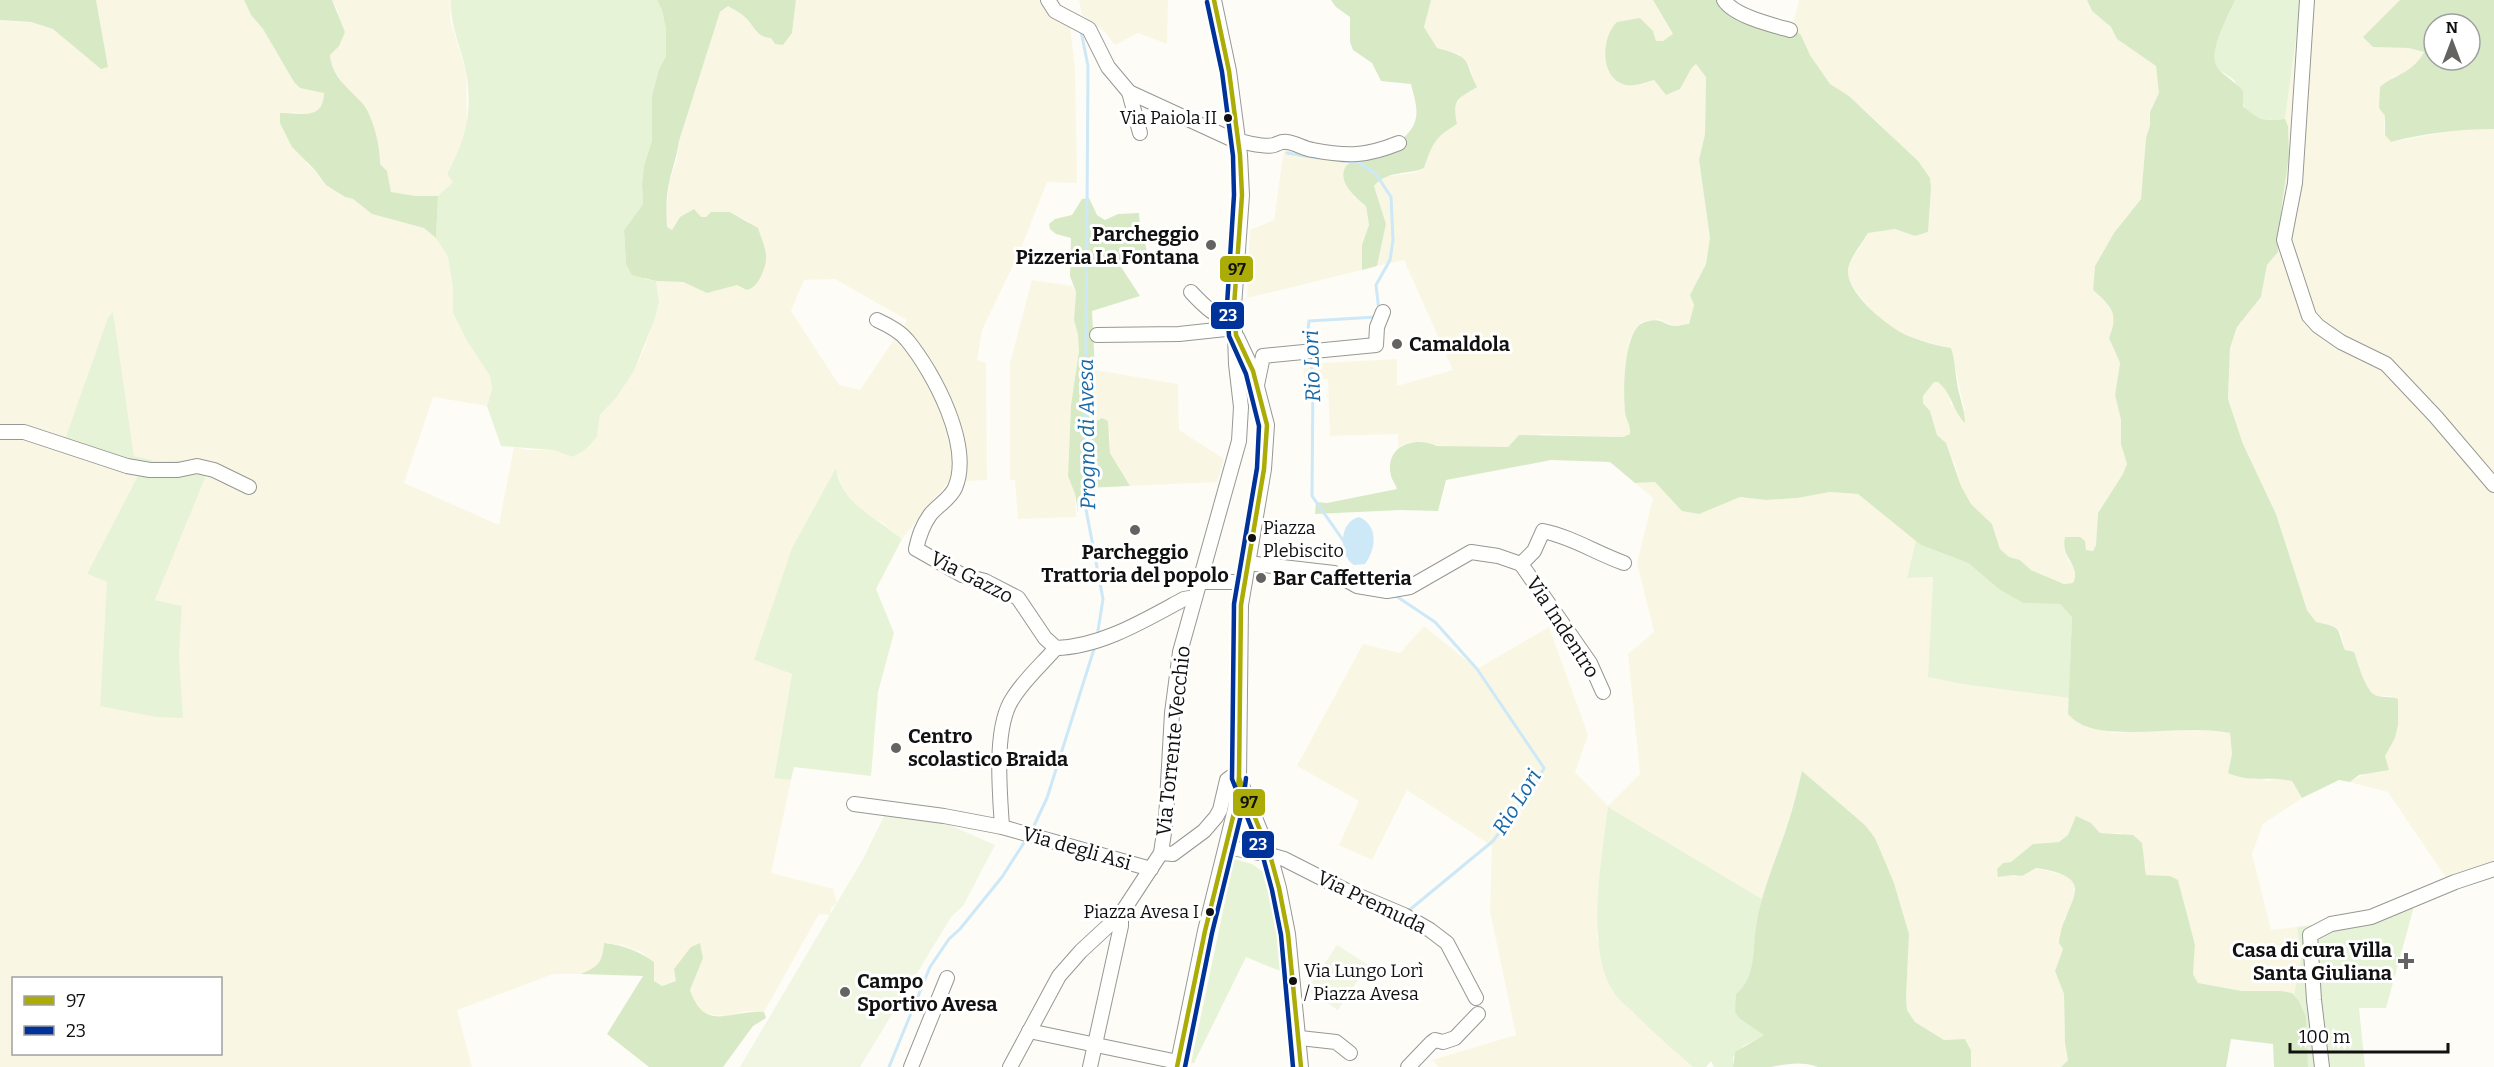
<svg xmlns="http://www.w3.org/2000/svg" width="2494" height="1067" font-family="Bitter,serif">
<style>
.farmland{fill:#f9f7e4;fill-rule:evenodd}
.green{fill:#e7f3d7}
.forest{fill:#d8eac5;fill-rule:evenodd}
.pitch{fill:#f0f6e1}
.water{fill:#cde8f7}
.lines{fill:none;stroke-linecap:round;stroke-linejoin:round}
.stream{stroke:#cde8f7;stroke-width:3}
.minor-casing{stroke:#979795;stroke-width:16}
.minor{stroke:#fffffe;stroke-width:14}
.bus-1-casing{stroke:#fff;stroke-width:9}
.bus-2-casing{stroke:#fff;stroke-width:9}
.bus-1{stroke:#acac06;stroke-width:4.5}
.bus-2{stroke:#039;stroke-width:4.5}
.bus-dot{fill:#111;stroke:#fff;stroke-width:2}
.poi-dot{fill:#646362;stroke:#fff;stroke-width:2}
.labels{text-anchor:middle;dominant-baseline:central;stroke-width:6;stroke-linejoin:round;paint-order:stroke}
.bus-label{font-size:18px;fill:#111;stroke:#fff;text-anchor:end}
.poi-label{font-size:20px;font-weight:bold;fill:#111;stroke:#fff;text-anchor:start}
.street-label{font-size:20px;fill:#111;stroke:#fff}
.water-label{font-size:21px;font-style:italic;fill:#1768a6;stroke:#fff}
.line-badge{stroke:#fff;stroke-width:2}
.badge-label{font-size:16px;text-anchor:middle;font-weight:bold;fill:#fff}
.pale-badge-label{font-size:16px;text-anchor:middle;font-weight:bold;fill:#111}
</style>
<rect width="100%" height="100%" fill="#fdfcf7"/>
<g class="farmland">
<path d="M96,0H244L251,15L263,29L294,82L300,88L324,92V102L317,112L307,114L291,112L307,164L315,170L326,185L345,197L353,199L372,214L424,228L434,234L448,257L453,288V313L467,341L490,376L492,389L487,406L433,397L404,483L499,525L514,447L527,450H553L573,457L585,450L597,437L600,415L616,398L634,371L645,347L659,302L656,281L683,282L707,293L737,285L749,221L730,212L706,217H680L672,230L667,227L666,219L669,183L677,159L679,141L720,12L727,6L743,14L757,33H792L796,0H1041L1048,11L1070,27L1075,68L1077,183L1047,182L1020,251L982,330L977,360L986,363L987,480L948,482L902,539L883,523L861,512L843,488L836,470L754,660L792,674L774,777L791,780L771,873L833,889L837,903L831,908L830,915L819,914L764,1012L747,1011L726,1016L704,1014L695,1006L689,990L703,958L676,981L661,986L654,981V962L641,952L622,945L604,943L602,959L595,968L581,974H553L457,1010L472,1067H0V20L40,23L53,29L108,67ZM835,279L907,320L860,390L839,385L791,311L804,280ZM113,313L134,456L156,461L197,460L210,466L155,600L182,606L179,657L100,706L107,582L87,574L142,468L64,441ZM14,978H220V1054H14Z"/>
<path d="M332,0H451L450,19L466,73L467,128L461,149L447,173L453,182L438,196H416L391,192L387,172L380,164V153L365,106L349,92L331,66L329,54L339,46L338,11Z"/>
<path d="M1079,0H1168L1167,44L1138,33L1115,45L1105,32L1082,15Z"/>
<path d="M1431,0H1653L1673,35L1663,41H1656L1653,31L1628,86L1654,80L1680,89L1691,69L1697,64L1706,77L1705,134L1699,160L1710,238L1706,264L1690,295L1694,305L1689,324L1674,326L1659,319L1641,322L1634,331L1629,341L1624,405L1626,417L1631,425L1630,434L1623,437L1541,434L1515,440L1508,447L1493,449L1458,448L1415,442L1403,444L1398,448V434L1330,436L1328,379L1304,377L1303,364L1397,359V386L1453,370L1404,260L1377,266L1386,224L1374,186L1379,179L1389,176L1413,173L1424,168L1431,148L1439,134L1457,124L1454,108L1473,80L1471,69L1460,54L1437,49L1424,27Z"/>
<path d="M1799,0H2087L2092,11L2111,27L2117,39L2156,66L2159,93L2150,112V125L2146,138L2141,199L2114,233L2095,266L2093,290L2109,305L2115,316L2114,325L2109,338L2120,363L2115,395L2121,420V444L2127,463L2124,474L2098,513L2096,545L2093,551H2086L2064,542L2068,561L2075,567L2076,576L2073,583L2064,584L2031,570L2020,560L2009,557L2000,549L1992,524L1971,504L1961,486L1955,464L1937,435L1930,411L1923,403V396L1934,382H1938L1948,390L1951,405L1965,411L1951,349L1910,337L1881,321L1857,293L1848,278V266L1868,233L1884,230L1895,229L1915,236L1928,232L1930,179L1882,126L1849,96L1830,84L1810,55L1801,35L1792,27Z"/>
<path d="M2299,0H2400L2363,37L2373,47L2409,48L2424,51L2418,64L2408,71L2392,77L2384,125L2385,135L2391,142L2462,129H2494V864L2448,881L2388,792L2350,782L2386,763L2385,756L2395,737L2398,725L2391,696H2377L2370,692L2345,650L2341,632L2334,626L2316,622L2307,610L2276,514L2243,444L2228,399L2230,348L2237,327L2261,297L2267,265L2278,251L2280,241L2288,126L2285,119L2299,15Z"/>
<path d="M1284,149L1358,157L1353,196L1366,206L1369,226L1362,245V270L1247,298L1250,230L1274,220Z"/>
<path d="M1032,280L1072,286L1076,292L1074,320L1078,335L1079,351L1071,405L1068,476L1075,494L1076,517L1018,519L1015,480H1010V363Z"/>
<path d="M1095,370L1178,384L1179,430L1224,459L1217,482L1130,486L1110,453V434L1089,417L1087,386L1090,373Z"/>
<path d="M1655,482L1682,510L1722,503L1740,497L1766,500L1797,498L1830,492L1858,494L1916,540L1907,578L1933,577L1928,677L1962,684L2069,698L2068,714L2113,733L2185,729L2216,730L2230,733L2232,754L2266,781L2278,778L2292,781L2302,798L2263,824L2252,854L2271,930L2297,927L2301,958L2294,995L2281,991H2242L2198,983L2193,974L2195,945L2178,880L2170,876L2146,875V865L2121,833H2100L2091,823L2059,842L2033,844L2011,862L2003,863L1999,877L2014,875L2022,876L2036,868L2068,876L2073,882L2075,898L2073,905L2064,919V928L2059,934L2063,949L2055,971L2064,994L2065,1043L2068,1059L2061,1067H1971V1050L1966,1039L1944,1040L1915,1022L1907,1010L1906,998L1909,934L1894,883L1865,825L1802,771L1789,820L1762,899L1608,807L1597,938L1613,992L1655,1034L1693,1067H1439L1432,1060L1516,1035L1490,911L1492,846L1407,790L1372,860L1339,845L1359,801L1297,766L1363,644L1400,653L1424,626L1477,669L1549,627L1588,735L1575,772L1608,806L1640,774L1628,654L1654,632L1637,563L1653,498L1635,483Z"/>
</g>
<g class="green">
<path d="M451,0H657L662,10L666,30V56L659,69L652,95V140L644,166L642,185L643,204L624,230L626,264L645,279L656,281L659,302L655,318L634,371L616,398L600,415L597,437L585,450L573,457L553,450L501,446L487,406L492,389L490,376L467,341L453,313V288L448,257L436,238L438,196L453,182L447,174C466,140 473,111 466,72C461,46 450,27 451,0Z"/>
<path d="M2235,0H2299V15L2285,119C2264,121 2248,120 2240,97C2239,92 2237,85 2234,80C2228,74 2216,71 2215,61C2211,41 2228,18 2235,0Z"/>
<path d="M113,312L134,456L156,461L197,460L210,466L155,600L182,606L179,657L183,718L156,717L100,706L107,582L87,574L142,468L64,442L108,318Z"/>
<path d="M836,468C841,504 877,518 902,539L876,589L894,633L878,692L871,776L794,767L791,780L774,778L792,674L754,660L792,548Z"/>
<path d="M1916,540L1921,545L1968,563L2000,590L2023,603L2060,604L2072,616L2069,698L1962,684L1928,677L1933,577L1907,578Z"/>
<path d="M1608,807L1762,899L1756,925L1752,971L1745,987L1740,1019L1765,1035L1743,1046L1733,1057V1067H1714L1711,1061L1706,1067H1693C1672,1049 1651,1031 1632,1011C1626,1005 1617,999 1613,991C1585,948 1602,857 1608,807Z"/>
<path d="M1234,859L1252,864L1275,880L1285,973L1246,957L1194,1063H1191Z"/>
<path d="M2418,892L2386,1008H2359L2365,1067H2308L2299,1001L2294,995L2301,958L2297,927L2361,919Z"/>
</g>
<g class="forest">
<path d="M0,0H96L108,67L101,69L53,29L31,22L0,20Z"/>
<path d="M244,0H332L345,32L339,46L330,55C332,78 349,88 363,104C373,116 381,149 380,164L387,171L391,192L416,196H438L436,238L424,228L372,214L353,199L345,197L326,185L315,170L292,147L280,123V113C300,112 323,122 324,93L300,88L294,82L263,29L251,15Z"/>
<path d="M657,0H796L792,33L783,45L775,44L771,38C756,37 755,27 745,17C740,12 734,10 728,6L720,12L679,141C677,156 672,169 669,183C666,197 666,213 667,227L672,230L680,217L694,209L701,217H706L711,212H730L758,228C765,249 771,257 760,278C757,284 753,288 747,290L737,285L707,293L683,282L656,281L632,275L626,264L624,230L643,204L642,185L644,166L652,140V95L659,69L666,56V30L662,10Z"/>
<path d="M1331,0H1431L1424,27L1437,48C1473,58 1463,58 1477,87C1457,99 1452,100 1457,124C1434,138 1433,143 1424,168C1408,175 1387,170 1374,186L1386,224L1377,266L1362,270V245L1369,225L1366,206C1356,198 1336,181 1346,166C1349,163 1354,160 1358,157C1377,159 1414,138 1416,117C1418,107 1413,93 1411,84L1381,81L1372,63L1353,50L1350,42V17L1336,7Z"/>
<path d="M1653,0H1727L1743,12L1792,27L1801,35L1810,55L1830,84L1849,96L1918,161L1930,178L1931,188L1928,232L1915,236L1895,229L1868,233C1862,243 1853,254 1849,265C1840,290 1891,330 1911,337C1924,342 1938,346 1951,348C1955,360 1955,371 1957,383C1959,397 1965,409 1965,423C1952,410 1952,393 1938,382H1934L1923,396V403L1930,411L1937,435L1946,443L1961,486L1971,504L1992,524L2000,549L2009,557L2020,560L2031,570L2064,584L2073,583C2082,565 2060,559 2065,537H2080L2085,541L2086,550L2093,551L2096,545L2098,513L2123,474L2127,464L2121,444V420L2115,395L2120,363L2109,338C2119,313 2112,307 2093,290L2095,266L2114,233L2141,199L2146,138L2150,125V112L2159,93L2156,66L2117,39L2111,27L2092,11L2087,0H2235C2229,15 2206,53 2218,68C2225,77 2236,82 2243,91V106C2259,121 2264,121 2285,119L2288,126L2289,156L2282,204L2278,252L2267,265L2261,297L2237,327L2230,348L2228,399L2243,444L2276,514L2307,610L2316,622C2344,628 2336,627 2345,650L2354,652C2358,663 2365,690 2375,695C2382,698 2390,696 2398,699V725L2395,738L2385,756L2389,770L2359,775L2350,782L2339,780L2302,798L2292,781C2270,776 2249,783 2228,773L2232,754L2230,733C2188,723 2110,742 2079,723C2075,721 2071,717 2068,714L2072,617L2060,604L2023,603L2000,590L1968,563L1921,545L1858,494L1830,492L1797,498L1766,500L1740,497L1699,514L1682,511L1655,482L1635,483L1610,462L1551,460L1446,480L1438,511L1400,510L1315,514L1316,502L1327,503L1397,489C1396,485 1392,480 1391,476C1384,447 1413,435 1437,446L1508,447L1519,435L1623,437L1630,434C1631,424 1626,421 1625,412C1623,394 1623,327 1645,322C1663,317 1662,325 1675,326C1679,326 1685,324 1689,324L1694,305L1690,295L1706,264L1710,238L1699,160L1705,134L1706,77L1696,64L1691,69L1680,89L1666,95L1654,80C1646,82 1634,87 1626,85C1599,79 1601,37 1617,22L1640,18L1653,31L1656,41H1663L1673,34Z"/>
<path d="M2400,0H2494V129C2459,129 2425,133 2391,142L2385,135V116L2379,108L2380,87C2397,73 2413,73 2424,52L2409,48L2373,47L2363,37ZM2434,24H2470V60H2434Z"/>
<path d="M1089,198L1097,215L1105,220L1118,214L1139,213C1139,227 1146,239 1147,254L1140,257L1122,256L1121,267L1140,296L1092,311L1095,370C1082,379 1088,403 1089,417L1095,422L1102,418L1108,421L1110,453L1130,486L1084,488L1078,512L1075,494L1068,476L1071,405L1079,351L1078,335L1074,320L1076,292L1070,276L1071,238L1056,234L1050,229L1049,224L1055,219L1072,215L1082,199Z"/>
<path d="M1802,771L1865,825L1875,838L1894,883L1909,934L1906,998L1907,1010L1915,1022L1944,1040L1965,1039L1971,1050V1067H1818C1801,1061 1787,1064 1771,1067C1759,1067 1745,1067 1733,1067L1735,1052L1764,1035L1740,1019L1735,1012L1736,994C1757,977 1752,950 1756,926C1762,889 1778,855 1789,820C1794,804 1798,787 1802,771Z"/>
<path d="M2076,816L2091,823L2100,833L2133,835L2142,843L2146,875L2170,876L2178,880L2195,945L2193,974L2198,983L2242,991H2281L2292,993L2299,1001L2306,1017L2308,1067H2274L2273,1044L2231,1039L2226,1067H2061L2068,1060L2065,1043L2064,994L2055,971L2063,949L2059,943C2062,903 2105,878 2036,868L2022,876L2014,875L1998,877L1997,869L2003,863L2011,862L2033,844L2059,842L2068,835Z"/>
<path d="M604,943C623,945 639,951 654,962V981L662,986L676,981L674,969L691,947L700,943L703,958L690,990C705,1033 729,1010 764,1012L766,1018L753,1026L723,1067H649L607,1034L643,976L581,974C599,966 602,963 604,943Z"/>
</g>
<g class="pitch">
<path d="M886,812L938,820L995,845L963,906L951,917L860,1067H740L863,859Z"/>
<path d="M1337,945L1368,965L1338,1010L1307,990Z"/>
</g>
<path class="water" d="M1359,517C1379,526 1376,549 1365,564L1354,565L1350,562C1339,548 1340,522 1359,517Z"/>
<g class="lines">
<g class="stream">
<path d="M1081,31L1088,66L1085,504L1103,599L1097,637"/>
<path d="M1287,153L1318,158"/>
<path d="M1342,161L1358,162L1376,174L1391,197L1393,240L1390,260L1376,285L1379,311"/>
<path d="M1308,346L1307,338L1309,321L1376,317"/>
<path d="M1310,356L1313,376L1312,496L1345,543"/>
<path d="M1396,596L1435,622L1477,669L1544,768L1535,785L1493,841L1407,912"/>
<path d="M1032,830L1047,798L1095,646"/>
<path d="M889,1067L930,967L949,939L960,929L1002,877L1027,838"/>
</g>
<g class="minor-casing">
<g id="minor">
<path d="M1048,0L1055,11L1089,29L1108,67L1129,92L1229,138C1238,141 1265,148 1274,145C1280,143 1281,141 1287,142C1296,143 1304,149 1313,150C1348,157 1367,156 1399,143"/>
<path d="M1724,0C1734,16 1772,25 1790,30"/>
<path d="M2307,0L2295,183L2284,240L2309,316L2318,326L2341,342L2386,364L2436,417L2494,485"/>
<path d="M1129,92L1140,133"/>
<path d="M1191,292C1204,306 1216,318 1235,322"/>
<path d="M877,320C888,325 900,331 907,340C934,373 973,446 955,488C950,499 937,506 930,515C922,526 919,536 916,549L962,575L985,581L1018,598L1045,638L1056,648C1101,647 1145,620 1184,599L1195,597"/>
<path d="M1097,335L1179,334L1235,328"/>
<path d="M1237,337L1253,371L1267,425L1264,469L1241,605L1239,778L1270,855L1279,888L1288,934L1301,1067"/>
<path d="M1257,385L1263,356L1376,345L1377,327L1383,312"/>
<path d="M0,432H24L127,466L150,470H178L197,466L214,470L249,487"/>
<path d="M1247,563L1334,573L1357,586L1387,591L1410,587L1471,552L1498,556L1521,564L1590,663L1603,692"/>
<path d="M1521,564L1534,551L1543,531C1572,537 1596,553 1624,563"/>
<path d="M1200,582H1243"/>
<path d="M854,804L944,816L1002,827L1151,869"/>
<path d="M1002,827C1000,793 993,727 1013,698C1024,680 1042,664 1056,648"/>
<path d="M1226,847L1270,855L1284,859L1345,890L1404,915L1430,930L1447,943L1476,998"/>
<path d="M1161,853L1173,854L1204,831L1216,817L1220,810L1227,780L1231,777L1239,778"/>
<path d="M1029,1031L1178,1062"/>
<path d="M1300,1038L1336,1042L1350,1053"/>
<path d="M911,1067L947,978"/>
<path d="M1010,1067L1059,976L1081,951L1121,914L1161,853L1166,819L1172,713L1180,652L1239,441L1241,407L1236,364L1234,306L1242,195L1240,155L1229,71L1214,0"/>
<path d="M1090,1067L1121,926V914"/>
<path d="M1177,1067L1205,931L1235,809L1238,780"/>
<path d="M1408,1067L1431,1043L1435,1040L1443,1042L1455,1038L1478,1014"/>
<path d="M2322,1067L2314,1000L2310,935L2331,924L2371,917L2455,882L2494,869"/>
</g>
</g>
<use href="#minor" class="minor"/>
<g class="bus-1-casing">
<g id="bus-1">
<path d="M1214,0L1229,71L1240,155L1242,195L1234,306L1236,335L1253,371L1267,425L1264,469L1241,605L1239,778L1270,855L1279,888L1288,934L1301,1067"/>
<path d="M1177,1067L1205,931L1235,809L1239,778"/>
</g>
</g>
<g class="bus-2-casing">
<g id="bus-2">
<path d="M1207,2L1222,72L1233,156L1234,195L1227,305L1229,336L1246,374L1259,426L1257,468L1234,604L1232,779L1263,857L1272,890L1281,935L1293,1067"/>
<path d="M1185,1067L1212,933L1242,811L1246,778"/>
</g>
</g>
<use href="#bus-1" class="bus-1"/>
<use href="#bus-2" class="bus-2"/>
</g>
<g class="bus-dot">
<circle cx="1228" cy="118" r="5"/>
<circle cx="1252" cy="538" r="5"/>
<circle cx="1210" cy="912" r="5"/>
<circle cx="1293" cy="981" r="5"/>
</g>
<g class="poi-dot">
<circle cx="1211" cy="245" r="6"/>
<circle cx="1397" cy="344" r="6"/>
<circle cx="1135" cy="530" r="6"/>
<circle cx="1261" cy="578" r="6"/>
<circle cx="896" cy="748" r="6"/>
<path d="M2403 952h6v6h6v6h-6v6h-6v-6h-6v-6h6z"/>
<circle cx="845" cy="992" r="6"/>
</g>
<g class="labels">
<g class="bus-label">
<text x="1217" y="118">Via Paiola II</text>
<text x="1263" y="528" text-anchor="start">Piazza<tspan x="1263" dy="23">Plebiscito</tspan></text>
<text x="1199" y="912">Piazza Avesa I</text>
<text x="1304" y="971" text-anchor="start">Via Lungo Lorì<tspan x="1304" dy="23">/ Piazza Avesa</tspan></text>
</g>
<g class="poi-label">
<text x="1199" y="234" text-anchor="end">Parcheggio<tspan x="1199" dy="23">Pizzeria La Fontana</tspan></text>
<text x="1409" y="344">Camaldola</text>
<text x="1135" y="552" text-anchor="middle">Parcheggio<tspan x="1135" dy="23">Trattoria del popolo</tspan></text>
<text x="1273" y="578">Bar Caffetteria</text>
<text x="908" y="736">Centro<tspan x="908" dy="23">scolastico Braida</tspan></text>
<text x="2392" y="950" text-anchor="end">Casa di cura Villa<tspan x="2392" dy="23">Santa Giuliana</tspan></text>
<text x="857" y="981">Campo<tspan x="857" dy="23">Sportivo Avesa</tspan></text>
</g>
<g class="street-label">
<text transform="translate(972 577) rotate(27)">Via Gazzo</text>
<text transform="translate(1563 627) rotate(57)">Via Indentro</text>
<text transform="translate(1173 741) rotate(-84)">Via Torrente Vecchio</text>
<text transform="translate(1077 848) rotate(16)">Via degli Asi</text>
<text transform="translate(1372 902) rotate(26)">Via Premuda</text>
</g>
<g class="water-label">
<text transform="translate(1312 366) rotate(-92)">Rio Lori</text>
<text transform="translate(1087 434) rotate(-91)">Progno di Avesa</text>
<text transform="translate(1517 802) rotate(-58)">Rio Lori</text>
</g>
</g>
<g class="line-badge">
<rect x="1219" y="255" width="35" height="28" rx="6" fill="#acac06"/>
<rect x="1210" y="301" width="35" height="29" rx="6" fill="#039"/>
<rect x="1232" y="788" width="34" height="29" rx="6" fill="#acac06"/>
<rect x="1241" y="830" width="34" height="29" rx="6" fill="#039"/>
</g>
<g class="badge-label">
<text x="1228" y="321">23</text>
<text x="1258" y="850">23</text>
</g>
<g class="pale-badge-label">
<text x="1237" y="275">97</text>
<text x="1249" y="808">97</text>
</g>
<rect x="12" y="977" width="210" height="78" fill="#ffffff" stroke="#a0a0a0" stroke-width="1.5"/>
<rect x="24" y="996" width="30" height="9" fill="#acac06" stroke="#a0a0a0" stroke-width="1.5"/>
<text x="66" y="1007" font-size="18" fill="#111111">97</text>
<rect x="24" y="1026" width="30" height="9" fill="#003399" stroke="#a0a0a0" stroke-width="1.5"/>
<text x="66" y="1037" font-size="18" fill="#111111">23</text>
<g transform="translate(2452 42)"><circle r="28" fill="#ffffff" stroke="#a0a0a0" stroke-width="1.5"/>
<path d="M0-4.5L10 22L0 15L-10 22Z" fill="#646362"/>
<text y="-9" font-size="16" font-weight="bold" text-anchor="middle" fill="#111111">N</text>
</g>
<path d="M2290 1043v9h158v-9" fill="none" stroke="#111111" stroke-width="3"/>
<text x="2299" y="1043" font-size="18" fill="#111111" stroke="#ffffff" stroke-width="4.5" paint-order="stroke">100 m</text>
</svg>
